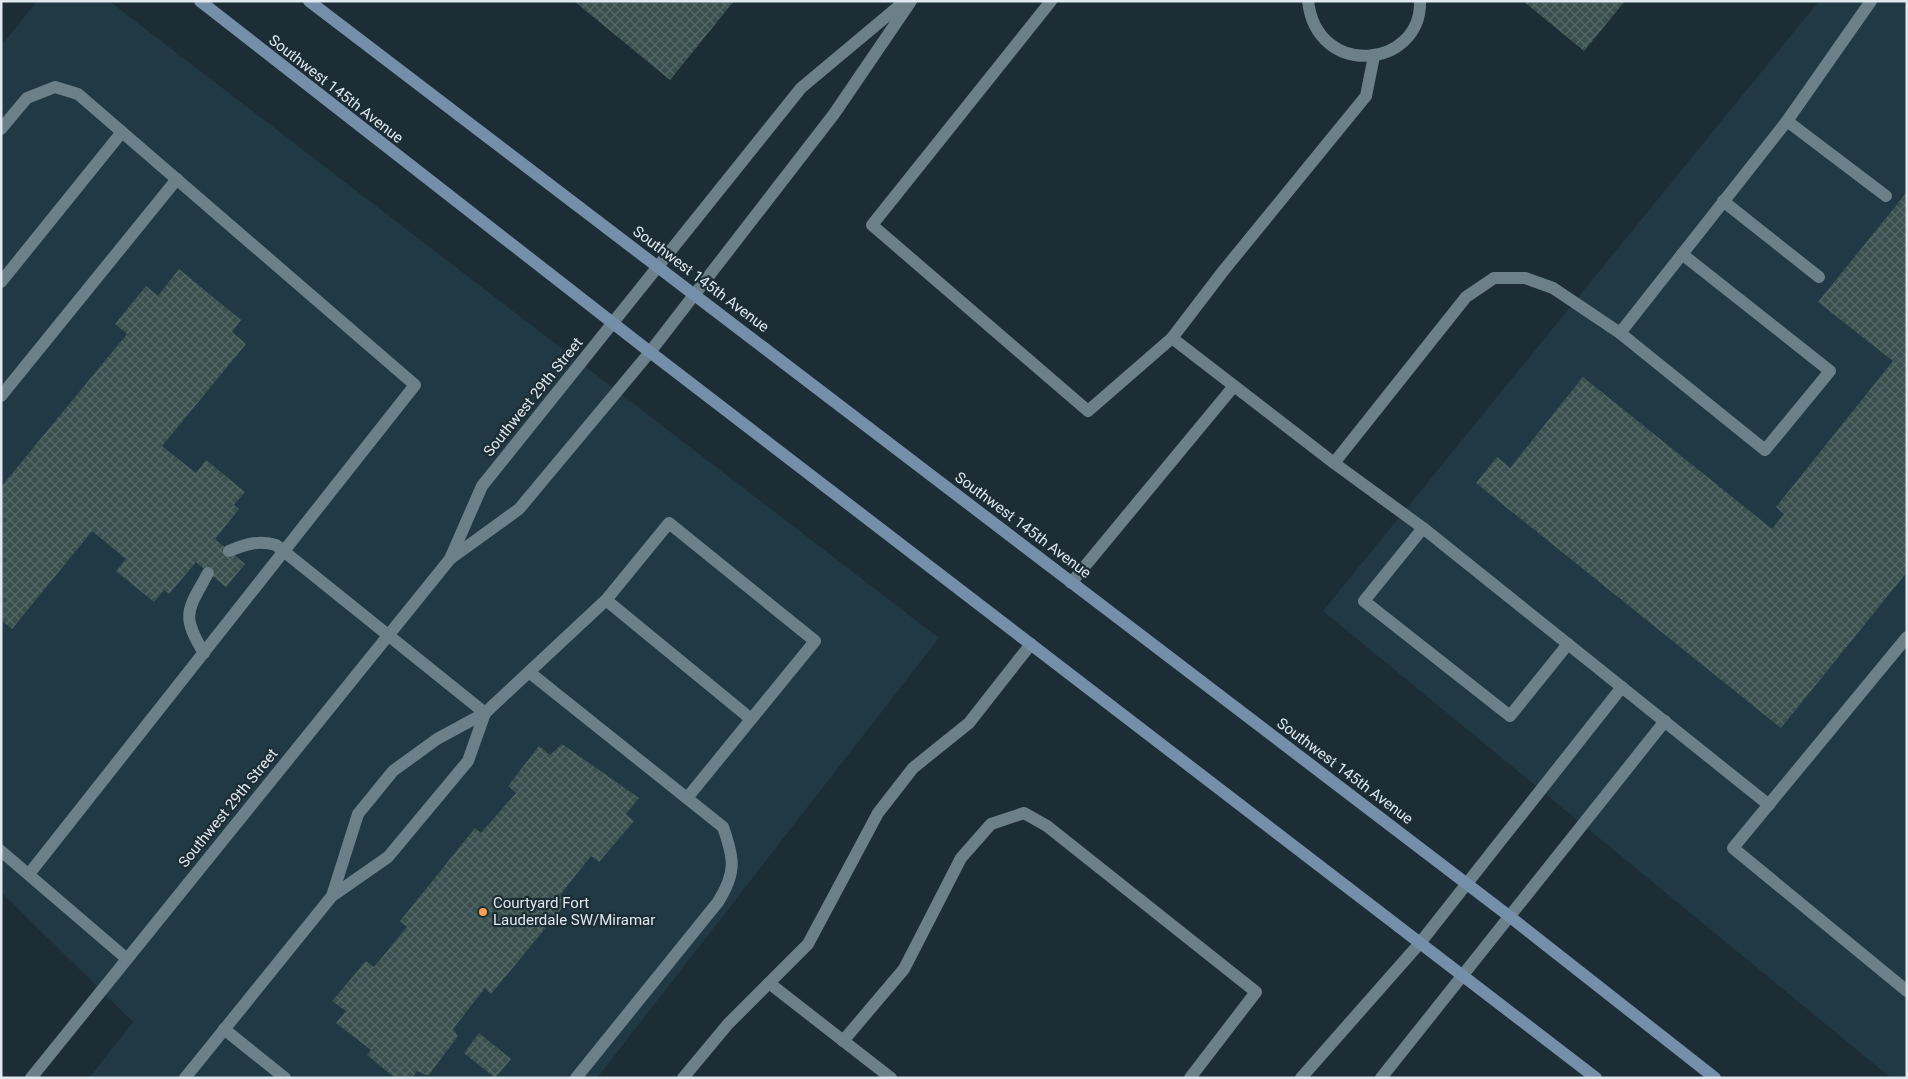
<svg xmlns="http://www.w3.org/2000/svg" width="1908" height="1079" font-family="Roboto,sans-serif">
<style>
.built{fill:#203944}
.building{fill:url(#building-cross-hatch)}
.lines{fill:none;stroke-linecap:round;stroke-linejoin:round}
.lane{stroke:#6c8089;stroke-width:12}
.street{stroke:#6c8089;stroke-width:12}
.secondary{stroke:#758fab;stroke-width:12}
.poi-dot{fill:#fa9f4e;stroke:#1c2d35;stroke-width:2}
.labels{text-anchor:middle;dominant-baseline:central;stroke-width:4.5;stroke-linejoin:round;paint-order:stroke}
.street-label{font-size:15px;fill:#dfe9ef;stroke:#1c2d35}
.poi-label{font-size:15px;fill:#dfe9ef;stroke:#1c2d35;text-anchor:start}
</style>
<defs>
<pattern id="building-cross-hatch" width="8" height="8" patternUnits="userSpaceOnUse" patternTransform="scale(1.25)"><rect width="8" height="8" fill="#3a504f"/><path d="M0 0l8 8M0 8l8-8" fill="none" stroke="#566969"/></pattern>
</defs>
<rect width="100%" height="100%" fill="#1c2d35"/>
<g class="built">
<path d="M37,1H109L939,638L597,1078H89L133,1022L1,892V46Z"/>
<path d="M1819,1H1907V1078H1891L1323,611Z"/>
</g>
<g class="building">
<path d="M574,1H734L670,80Z"/>
<path d="M1523,1H1625L1584,51Z"/>
<path d="M1907,192V572L1781,728L1476,483L1497,457L1510,468L1583,377L1772,529L1784,514L1776,507L1893,361L1818,302Z"/>
<path d="M179,269L241,320L232,332L246,344L162,446L196,473L206,460L245,492L234,505L239,509L215,539L245,564L226,587L196,562L169,594L164,590L154,602L116,571L126,559L92,531L12,629L1,620V487L127,334L115,324L146,286L158,296Z"/>
<path d="M562,744L639,798L626,814L634,821L599,862L591,856L560,895L567,902L491,994L485,988L453,1029L458,1036L428,1076L417,1071L412,1078H395L367,1055L371,1050L336,1023L346,1011L332,1001L366,961L374,967L407,927L400,921L430,884L475,828L481,833L516,793L508,786L539,746L550,755Z"/>
<path d="M479,1033L511,1059L495,1078L464,1053Z"/>
</g>
<g class="lines">
<g class="lane">
<path d="M1051,1L872,225L1088,411L1172,338"/>
<path d="M1308,1C1317,80 1422,68 1420,1"/>
<path d="M1374,56L1366,96L1224,270L1172,338L1334,463L1423,528L1769,805"/>
<path d="M1787,121L1886,196"/>
<path d="M1,129L27,98L55,87L78,94L415,385L29,874"/>
<path d="M1723,201L1819,277"/>
<path d="M1,282L122,132"/>
<path d="M1620,333L1787,121L1871,1"/>
<path d="M1,396L177,179"/>
<path d="M1334,463L1466,297L1494,278H1525L1553,288L1620,333L1765,450L1830,371L1682,254"/>
<path d="M1423,528L1364,601L1510,716L1568,644"/>
<path d="M229,551C246,544 258,540 276,545L485,713"/>
<path d="M1071,583L1234,386"/>
<path d="M606,600L751,719"/>
<path d="M1907,637L1733,848L1907,991"/>
<path d="M204,653C180,614 188,610 208,573"/>
<path d="M529,672L723,827C734,858 737,872 718,902L576,1078"/>
<path d="M1,851L127,959"/>
<path d="M332,896L358,814L393,771L437,739L485,713L606,600L669,523L815,641L687,798"/>
<path d="M769,983L891,1078"/>
<path d="M224,1029L285,1078"/>
<path d="M843,1041L904,969L961,858L991,824L1024,813L1047,826L1256,992L1190,1078"/>
<path d="M185,1078L332,896L388,857L468,761L485,713"/>
<path d="M683,1078L728,1024L808,944L878,813L913,768L969,723L1031,644"/>
<path d="M1301,1078L1420,943L1622,687"/>
<path d="M1381,1078L1665,721"/>
</g>
<g class="street">
<path d="M450,559L482,486L801,88L905,1"/>
<path d="M31,1078L450,559L519,509L650,352L834,114L911,1"/>
</g>
<g class="secondary">
<path d="M200,1L650,352L1596,1078"/>
<path d="M309,1L1509,916L1715,1078"/>
</g>
</g>
<circle class="poi-dot" cx="483" cy="912" r="5"/>
<g class="labels">
<g class="street-label">
<text transform="translate(336 89) rotate(38)">Southwest 145th Avenue</text>
<text transform="translate(701 279) rotate(37)">Southwest 145th Avenue</text>
<text transform="translate(533 397) rotate(-51)">Southwest 29th Street</text>
<text transform="translate(1023 525) rotate(37)">Southwest 145th Avenue</text>
<text transform="translate(1345 771) rotate(37)">Southwest 145th Avenue</text>
<text transform="translate(228 808) rotate(-51)">Southwest 29th Street</text>
</g>
<g class="poi-label">
<text x="493" y="903">Courtyard Fort<tspan x="493" dy="17">Lauderdale SW/Miramar</tspan></text>
</g>
</g>
<rect width="1908" height="1079" fill="none" stroke="#dfe9ef" stroke-width="5"/>
</svg>
